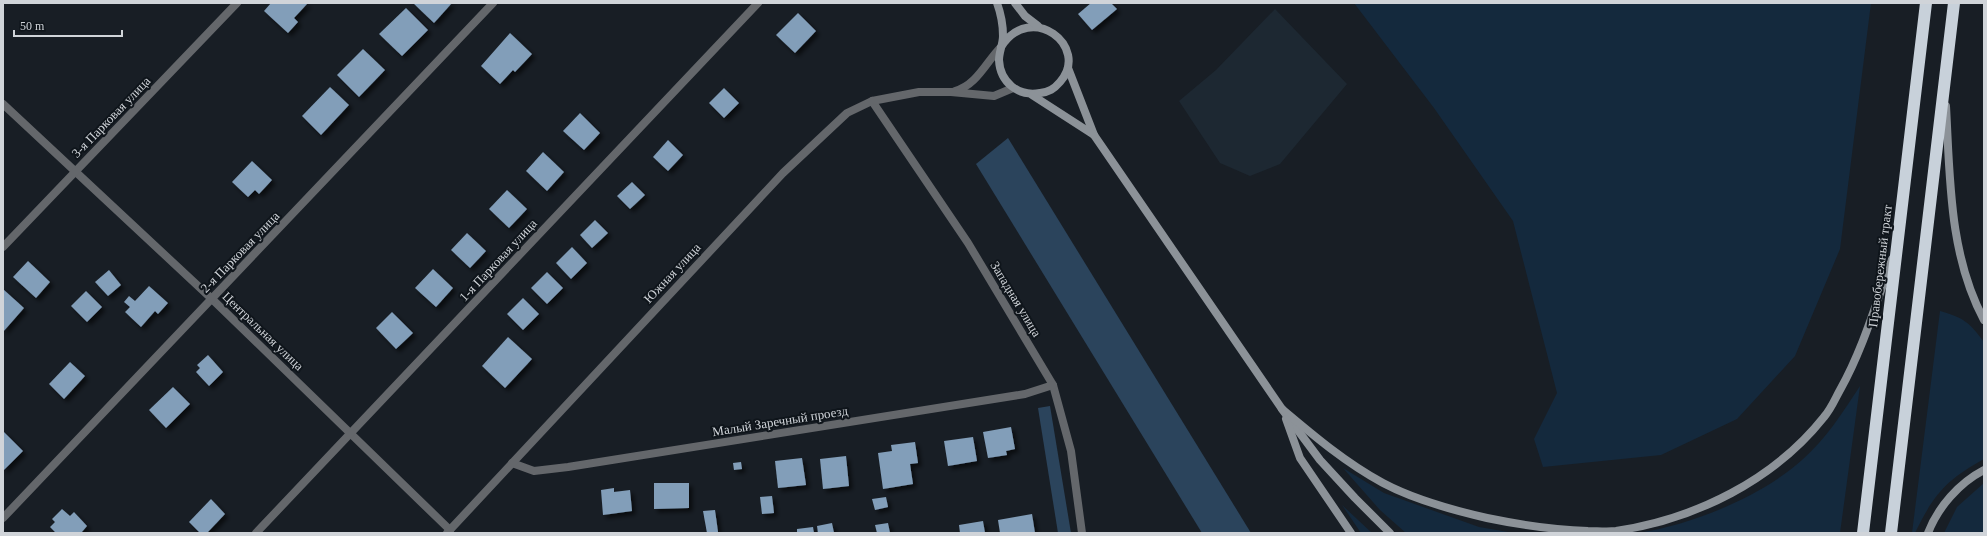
<svg xmlns="http://www.w3.org/2000/svg" width="1987" height="536" font-family="Georgia,serif">
<style>
.built{fill:#1d2832}
.green{fill:#14293d}
.forest{fill:#2b445c}
.building{fill:#829eb9;filter:url(#shadow)}
.lines{fill:none;stroke-linecap:round;stroke-linejoin:round}
.street{stroke:#64676b;stroke-width:8}
.secondary{stroke:#8c9298;stroke-width:8}
.highway{stroke:#c8d1da;stroke-width:12}
.labels{text-anchor:middle;dominant-baseline:central;stroke-width:4;stroke-linejoin:round;paint-order:stroke}
.street-label{font-size:13px;fill:#d0d4d9;stroke:#0f151b}
</style>
<defs>
<filter id="shadow"><feDropShadow dx="3.5" dy="3.5" stdDeviation="2" flood-color="#0009"/></filter>
</defs>
<rect width="100%" height="100%" fill="#181e25"/>
<path class="built" d="M1275,9L1347,84L1280,164L1250,176L1220,163L1179,101L1216,70Z"/>
<g class="green">
<path d="M1354,3H1871L1840,249L1795,356L1737,419L1661,455L1543,467L1534,439L1557,393L1513,221L1434,108Z"/>
<path d="M1940,311C1964,318 1969,322 1984,342V459C1946,480 1934,494 1915,533H1912Z"/>
<path d="M1860,386L1840,533H1638C1691,525 1761,497 1802,460C1826,439 1843,412 1860,386Z"/>
<path d="M1343,468L1384,493L1479,527L1514,533H1406L1380,510Z"/>
<path d="M1984,483V533H1944L1957,507Z"/>
<path d="M1342,505L1372,533H1361Z"/>
</g>
<g class="forest">
<path d="M1008,138L1251,533H1202L976,164Z"/>
<path d="M1050,406L1071,533H1058L1038,408Z"/>
</g>
<g class="building">
<path d="M271,3H308L294,18L298,22L288,33L264,11Z"/>
<path d="M413,3H452L434,23Z"/>
<path d="M1091,3H1111L1117,9L1092,30L1078,14Z"/>
<path d="M406,8L428,30L402,56L379,34Z"/>
<path d="M798,13L816,31L795,53L776,35Z"/>
<path d="M510,33L532,54L515,72L513,70L500,84L481,66Z"/>
<path d="M363,49L385,70L359,97L337,75Z"/>
<path d="M330,87L349,105L321,135L302,116Z"/>
<path d="M724,88L739,103L724,118L709,103Z"/>
<path d="M580,113L600,133L584,150L563,131Z"/>
<path d="M668,140L683,155L668,171L653,157Z"/>
<path d="M543,152L564,172L547,191L526,171Z"/>
<path d="M252,161L272,180L259,194L255,190L248,197L232,182Z"/>
<path d="M632,182L645,195L630,209L617,196Z"/>
<path d="M507,190L527,209L509,228L489,209Z"/>
<path d="M595,220L608,233L592,248L580,235Z"/>
<path d="M467,233L486,251L470,268L451,250Z"/>
<path d="M572,247L587,263L571,279L556,263Z"/>
<path d="M28,261L50,282L36,298L13,277Z"/>
<path d="M433,269L453,288L436,307L415,288Z"/>
<path d="M109,270L121,285L108,296L95,282Z"/>
<path d="M547,272L563,288L547,304L531,288Z"/>
<path d="M149,286L168,303L158,314L155,311L141,327L125,312L130,307L124,302L129,296L135,301Z"/>
<path d="M3,289L24,308L3,332Z"/>
<path d="M86,291L102,307L87,322L71,306Z"/>
<path d="M523,298L539,314L523,330L507,314Z"/>
<path d="M392,312L413,333L396,349L376,328Z"/>
<path d="M508,337L532,359L505,388L482,366Z"/>
<path d="M208,355L223,372L209,386L196,372L200,368L197,365Z"/>
<path d="M70,362L85,376L64,399L49,384Z"/>
<path d="M173,387L190,404L166,428L149,410Z"/>
<path d="M1011,427L1015,449L1006,451L1007,455L988,458L983,432Z"/>
<path d="M4,432L23,451L3,471V433Z"/>
<path d="M973,437L977,461L948,466L944,441Z"/>
<path d="M915,442L918,463L910,464L913,484L883,489L878,453L892,451L891,445Z"/>
<path d="M846,456L849,486L823,489L820,459Z"/>
<path d="M802,458L806,485L778,488L775,461Z"/>
<path d="M741,462L742,469L734,470L733,463Z"/>
<path d="M654,483H689V508L654,509Z"/>
<path d="M614,488V492L630,490L632,511L603,515L601,490Z"/>
<path d="M772,496L774,513L762,514L760,497Z"/>
<path d="M886,497L888,507L875,510L872,499Z"/>
<path d="M211,499L225,514L207,533H200L189,522Z"/>
<path d="M62,509L70,516L74,512L87,526L81,533H56L50,527L55,522L52,519Z"/>
<path d="M715,510L718,532L707,533L703,511Z"/>
<path d="M1032,514L1035,533H1000L998,520Z"/>
<path d="M983,521L985,533H960L959,525Z"/>
<path d="M832,523L834,533H818L817,526Z"/>
<path d="M888,523L890,533H877L875,525Z"/>
<path d="M813,527L814,533H797V529Z"/>
</g>
<g class="lines">
<g class="street">
<path d="M955,91C977,85 986,62 1001,47"/>
<path d="M872,101L968,243L1053,385L1071,451L1082,533"/>
<path d="M3,104L212,299L450,530"/>
<path d="M3,247L237,3"/>
<path d="M512,463L534,471L568,467L1025,394L1053,385"/>
<path d="M3,518L493,3"/>
<path d="M256,533L758,3"/>
<path d="M447,533L783,173L847,113L872,101L919,92H951L994,96L1013,88"/>
</g>
<g class="secondary">
<path d="M997,3C1001,14 1003,24 1003,36C1003,44 999,52 999,60C1000,82 1018,97 1040,93C1049,92 1054,89 1060,82C1091,47 1031,0 1001,47"/>
<path d="M1015,3L1025,16L1038,26"/>
<path d="M1068,68L1094,135L1282,409L1320,460L1355,498L1390,533"/>
<path d="M1032,95L1094,135"/>
<path d="M1946,106C1950,178 1949,255 1984,320"/>
<path d="M1282,409C1314,436 1346,463 1383,483C1415,500 1452,510 1487,518C1521,525 1554,530 1588,531C1597,531 1607,532 1616,531C1696,519 1774,480 1824,417C1831,409 1835,399 1840,390C1863,349 1876,303 1892,259"/>
<path d="M1286,419L1300,458L1351,533"/>
<path d="M1928,533C1938,507 1959,483 1984,470"/>
</g>
<g class="highway">
<path d="M1863,533L1926,3"/>
<path d="M1891,533L1954,3"/>
</g>
</g>
<g class="labels">
<g class="street-label">
<text transform="translate(111 117) rotate(-46)">3-я Парковая улица</text>
<text transform="translate(240 252) rotate(-46)">2-я Парковая улица</text>
<text transform="translate(498 260) rotate(-47)">1-я Парковая улица</text>
<text transform="translate(1880 266) rotate(-83)">Правобережный тракт</text>
<text transform="translate(672 273) rotate(-47)">Южная улица</text>
<text transform="translate(1016 299) rotate(59)">Западная улица</text>
<text transform="translate(263 331) rotate(44)">Центральная улица</text>
<text transform="translate(780 421) rotate(-9)">Малый Заречный проезд</text>
</g>
</g>
<rect width="1987" height="536" fill="none" stroke="#d0d4d9" stroke-width="8"/>
<path d="M14 30v6h108v-6" fill="none" stroke="#d0d4d9" stroke-width="2"/>
<text x="20" y="30" font-size="12" fill="#d0d4d9" stroke="#0f151b" stroke-width="3" paint-order="stroke">50 m</text>
</svg>
